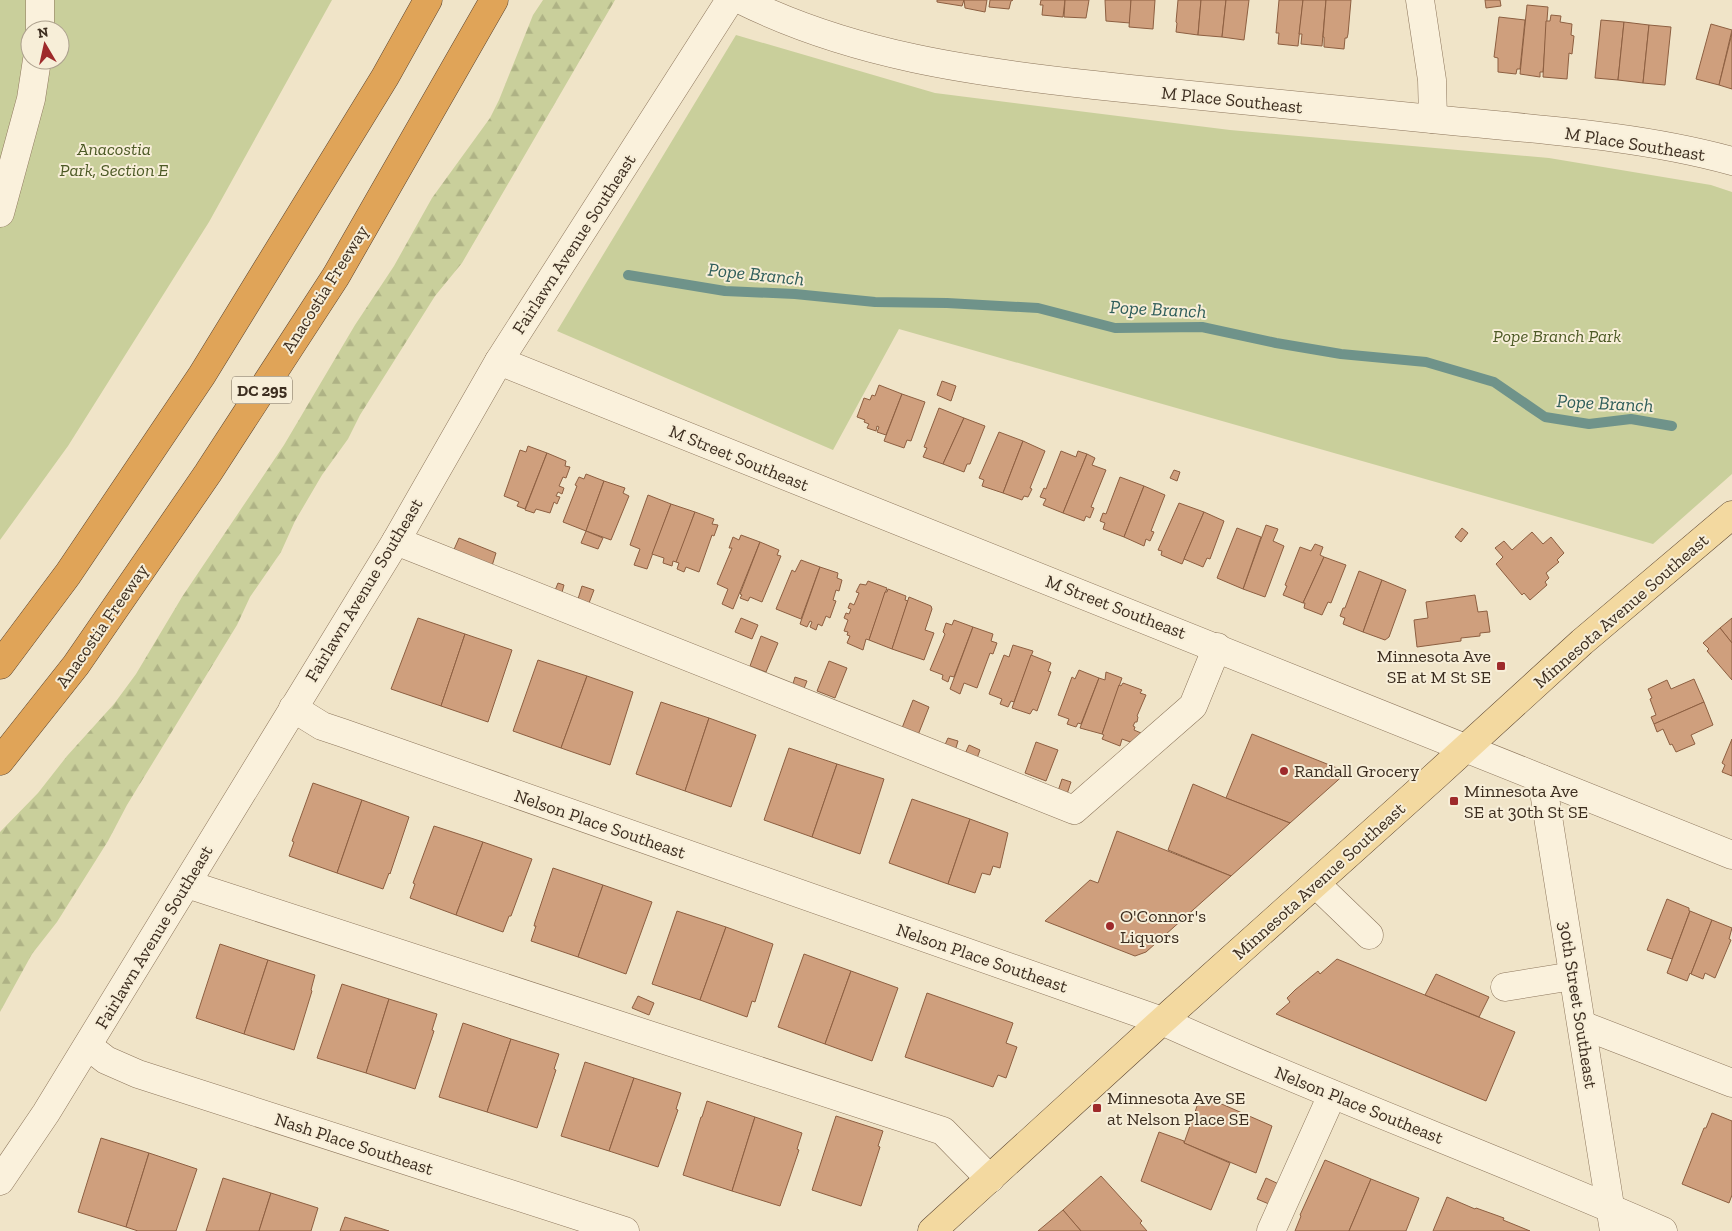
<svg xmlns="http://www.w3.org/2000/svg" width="1732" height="1231" font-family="'Zilla Slab',serif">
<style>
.forest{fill:url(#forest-firs)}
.green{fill:#c9cf9b;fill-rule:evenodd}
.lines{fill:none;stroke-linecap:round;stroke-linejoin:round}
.stream{stroke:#6f938a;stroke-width:10}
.building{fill:#cf9f7d;stroke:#8d5f41}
.minor-casing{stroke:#8d765c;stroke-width:29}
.major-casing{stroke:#5b4430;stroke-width:29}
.highway-casing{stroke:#5b4430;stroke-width:29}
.minor{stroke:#faf1dc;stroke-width:28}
.major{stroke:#f3d9a0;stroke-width:28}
.highway{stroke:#e0a458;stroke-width:28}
.poi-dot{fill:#9e2a2b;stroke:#f7eed8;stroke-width:2}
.labels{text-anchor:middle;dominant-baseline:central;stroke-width:4;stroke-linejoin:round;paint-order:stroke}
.shield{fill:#f7eed8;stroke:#756857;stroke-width:1}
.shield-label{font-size:16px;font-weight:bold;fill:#3d2e20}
.street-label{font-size:18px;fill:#3d2e20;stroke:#f7eed8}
.park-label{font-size:18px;font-style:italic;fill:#4d5a26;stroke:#f7eed8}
.poi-label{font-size:18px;fill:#3d2e20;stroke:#f7eed8;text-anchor:start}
.water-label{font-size:19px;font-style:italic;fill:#2f5d5a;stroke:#f7eed8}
</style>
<defs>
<pattern id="forest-firs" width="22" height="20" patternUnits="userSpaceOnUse" patternTransform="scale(1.25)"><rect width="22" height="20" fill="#c9cf9b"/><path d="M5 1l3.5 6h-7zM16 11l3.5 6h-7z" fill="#aeb285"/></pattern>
</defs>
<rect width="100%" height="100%" fill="#f0e4c8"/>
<path class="forest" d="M543,0H615L462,263L435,296L360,415L348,439L322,475L295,521L281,552L250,597L237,625L127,805L108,841L57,922L32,954L0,1012V832L38,793L67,756L114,704L136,674L182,597L284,445L355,325L394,266L432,198L490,118L499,100L533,15Z"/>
<g class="green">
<path d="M0,0H332L209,222L68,446L0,540ZM30,30H60V60H30Z"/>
<path d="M736,35L935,93L1230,130L1549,158L1711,185L1732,192V474L1653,544L899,329L833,450L557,331Z"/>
</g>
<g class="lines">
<path class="stream" d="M628,275L725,291L795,294L875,302L947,303L1038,308L1115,328L1202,327L1276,343L1341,354L1426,362L1494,382L1545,417L1589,424L1631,419L1672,426"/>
</g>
<g class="building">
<path d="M937,0H964L962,6L937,2Z"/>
<path d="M964,0H987L985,12L965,8Z"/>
<path d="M990,0H1013L1011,1L1009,9L989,7Z"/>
<path d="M1041,0H1065L1063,17L1042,15L1043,5H1040Z"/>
<path d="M1065,0H1089L1086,18L1064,17Z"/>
<path d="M1105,0H1131L1130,23L1106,21Z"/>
<path d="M1131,0H1155L1153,29L1129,27Z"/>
<path d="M1178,0H1201L1198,35L1176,32L1177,23L1176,22Z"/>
<path d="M1201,0H1226L1222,37L1198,35Z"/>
<path d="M1226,0H1249L1244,40L1222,37Z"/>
<path d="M1279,0H1303L1298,46L1278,44L1279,33H1276Z"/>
<path d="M1303,0H1326L1322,46L1301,44L1302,34H1299Z"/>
<path d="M1326,0H1351L1348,34L1347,38H1345L1344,49L1324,47V37H1323Z"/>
<path d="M1485,0H1500L1501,6L1486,8Z"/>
<path d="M1527,5L1548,7L1543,72H1540V77L1520,74Z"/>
<path d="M1551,15L1561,16L1560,22L1572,24L1571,35L1574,36L1572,54L1569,53L1567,79L1543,77L1546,21H1550Z"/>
<path d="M1499,17L1525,20L1520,69H1517L1516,74L1498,72V58L1494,57Z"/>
<path d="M1601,20L1624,22L1618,80L1595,78Z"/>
<path d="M1624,22L1649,25L1643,83L1618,80Z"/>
<path d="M1711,24L1732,30L1719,85L1696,79Z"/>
<path d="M1649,25L1671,27L1665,85L1643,83Z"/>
<path d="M1732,33V89L1719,85Z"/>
<path d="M942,381L956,386L951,401L937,395Z"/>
<path d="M879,385L902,394L886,435L877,432L879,427L877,426L876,431L867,428L869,424L864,422L865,420L857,417L864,398L870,400L872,395L875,396Z"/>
<path d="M902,394L925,402L911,441L907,440L904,448L884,441Z"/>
<path d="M939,408L964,418L943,464L923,457L927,448L924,447Z"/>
<path d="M964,418L985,426L970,464H967L964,472L943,464Z"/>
<path d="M999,432L1023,441L1003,493L982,486L984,480L979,478Z"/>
<path d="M1023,441L1045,451L1030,488L1032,489L1028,497L1024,496L1022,500L1003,493Z"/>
<path d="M528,446L547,453L525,509L517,506L519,502L504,496L520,450L526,452Z"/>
<path d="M1061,451L1076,457L1078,451L1087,454L1063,513L1043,505L1046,499L1040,497L1044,488L1046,489Z"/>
<path d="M547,453L566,461L565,466L570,467L566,478L563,477L559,486L564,488L562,494L558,492L556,496L560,497L557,504L554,502L550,513L536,509L534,513L525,510Z"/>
<path d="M1087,454L1095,458L1092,465L1106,470L1091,507L1094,508L1090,518L1086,516L1084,521L1063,513Z"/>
<path d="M1174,470L1180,472L1177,481L1170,478Z"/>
<path d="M586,474L604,481L586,531L563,522L577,486L575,485L579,477L584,479Z"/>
<path d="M1120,477L1144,486L1124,537L1103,529L1105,523L1100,521L1103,513L1106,514Z"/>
<path d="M604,481L625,488L623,493L629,496L611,540L586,531Z"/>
<path d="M1144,486L1165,495L1151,531L1154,532L1150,541L1146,539L1144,546L1124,537Z"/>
<path d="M648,495L671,504L647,569L634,565L640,549L630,545Z"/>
<path d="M1179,503L1204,512L1182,564L1161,555L1162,551L1158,550Z"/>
<path d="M671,504L695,512L678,559L676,562L673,561L672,566L663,563L664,558L652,554Z"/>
<path d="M695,512L714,519L712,524L718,525L714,536L712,535L699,572L686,567L684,572L677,569L679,563L676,562Z"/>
<path d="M1204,512L1224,521L1210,559L1207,558L1203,567L1184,559Z"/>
<path d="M1266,525L1278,529L1273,541L1284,546L1265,597L1243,589Z"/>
<path d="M1237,528L1261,537L1243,589L1217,578Z"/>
<path d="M1462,528L1468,533L1461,542L1455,537Z"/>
<path d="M586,531L603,538L598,549L581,543Z"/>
<path d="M1532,532L1543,544L1551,537L1564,553L1557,560L1559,562L1546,573L1549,578L1545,582L1547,585L1530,600L1524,593L1522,595L1496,564L1503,557L1495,548L1504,541L1512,550Z"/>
<path d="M741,535L760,542L733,609L722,604L728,589L717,584L732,548H729L733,537L739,540Z"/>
<path d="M459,538L496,553L491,569L452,554Z"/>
<path d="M760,542L779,550L777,555L781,556L762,602L750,597L748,601L740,598L742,595L740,594Z"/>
<path d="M1315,544L1323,547L1320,555L1324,557L1303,603L1283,595L1287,586L1285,585L1300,547L1311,551Z"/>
<path d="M1324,557L1346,565L1331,603L1328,602L1322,615L1304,608L1305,603H1303Z"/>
<path d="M801,560L820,567L801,619L776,609L792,570L795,572Z"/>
<path d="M820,567L838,573L837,578L842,580L839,591L836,590L833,600L836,601L830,618L826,616L822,626L818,624L816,630L810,627L812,622L810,621L807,627L800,624Z"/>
<path d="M1359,571L1382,580L1363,632L1343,624L1345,618L1340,616L1343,608H1345Z"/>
<path d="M1382,580L1406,590L1389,637L1385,640L1363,632Z"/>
<path d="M868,581L887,588L869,640L866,639L863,650L847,643L850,636L847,635L848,632L844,631L848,620L844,618L846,613L849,614L851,609L848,608L850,603L854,605L859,593L856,592L860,584L866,585Z"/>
<path d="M558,583L564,585L561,596L554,593Z"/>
<path d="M582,586L594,590L589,603L578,599Z"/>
<path d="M888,589L906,596L905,600L908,601L892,649L869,640L885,592H887Z"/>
<path d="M1475,595L1478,612L1487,611L1490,632L1480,633V636L1461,638V641L1417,647L1414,620L1428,618L1426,602Z"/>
<path d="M909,597L931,606L932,609L925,630L934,633L924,660L892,649Z"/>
<path d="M418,618L465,634L441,706L391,689Z"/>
<path d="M741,618L758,625L752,639L735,632Z"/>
<path d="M1732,618V643L1720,628Z"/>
<path d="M954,620L973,627L954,677L950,676L948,682L942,679L943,675L930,670L945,634L943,632L946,623L952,625Z"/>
<path d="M973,627L993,634L991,641L997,643L993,654L990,653L977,688L964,683L960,694L950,689Z"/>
<path d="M1720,628L1732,643V680L1707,651L1709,649L1703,643Z"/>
<path d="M465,634L512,650L488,722L441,706Z"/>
<path d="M761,636L778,643L766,672L750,666Z"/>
<path d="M1013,645L1033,651L1014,702L1011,701L1008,707L1000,704L1002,699L989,694L1004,655L1009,657Z"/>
<path d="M1031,655L1051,663L1048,671L1051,672L1037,711L1033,709L1030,714L1012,708Z"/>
<path d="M538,660L587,676L561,748L513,731Z"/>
<path d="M829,661L847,668L835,698L817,691Z"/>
<path d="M1079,670L1099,678L1081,724L1078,723L1076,727L1067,724L1069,719L1058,715L1072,677L1075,679Z"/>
<path d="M1106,672L1122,678L1102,734L1080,728L1099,678L1105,680Z"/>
<path d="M587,676L633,692L610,765L561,748Z"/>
<path d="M795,677L807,681L803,691L792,687Z"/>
<path d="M1694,679L1704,702L1654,724L1651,717L1656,715L1650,699L1652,698L1648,689L1667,680L1671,689Z"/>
<path d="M1123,683L1142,690L1140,693L1146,695L1137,716L1138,717L1137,722H1135L1133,726L1135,727L1134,730L1141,733L1136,744L1122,739L1120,746L1102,739L1104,735L1102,734L1119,685L1121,686Z"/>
<path d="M913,700L929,707L918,735L902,728Z"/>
<path d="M661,702L709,718L685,791L636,774Z"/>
<path d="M1704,702L1713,725L1691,735L1695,744L1676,752L1672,744L1670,745L1663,729L1657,732L1654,724Z"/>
<path d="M709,718L756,735L731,807L685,791Z"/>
<path d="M1252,734L1347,772L1290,823L1226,798Z"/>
<path d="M948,738L958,741L955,751L944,747Z"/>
<path d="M1732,739V776L1722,772L1725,765L1722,763Z"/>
<path d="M1036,742L1058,750L1046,781L1025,773Z"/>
<path d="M969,745L980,750L976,761L964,756Z"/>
<path d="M789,748L837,764L812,837L764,820Z"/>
<path d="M837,764L884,779L860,854L812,837Z"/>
<path d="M1062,779L1071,782L1066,797L1057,794Z"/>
<path d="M313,783L362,800L337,873L289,856L294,842L292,841Z"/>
<path d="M1193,784L1226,798L1290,823L1231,876L1168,850Z"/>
<path d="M912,799L970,819L948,884L889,863Z"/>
<path d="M362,800L409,817L390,874L389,873L383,889L337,873Z"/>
<path d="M970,819L1008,833L1000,868L993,866L990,875L982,873L975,893L948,884Z"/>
<path d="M434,826L483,842L456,915L410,898L415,884L413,883Z"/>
<path d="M1117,831L1231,876L1146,952L1135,956L1045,921L1090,880L1098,883Z"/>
<path d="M483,842L532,859L511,916H509L503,932L456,915Z"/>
<path d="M553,868L603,885L578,957L531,941L536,926H534L535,922Z"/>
<path d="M603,885L652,902L626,974L578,957Z"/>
<path d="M1667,899L1689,908V911H1690L1672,959L1647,950Z"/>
<path d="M677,911L726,927L700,1000L652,984Z"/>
<path d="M1690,911L1712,920L1691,974L1690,973L1687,981L1667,973Z"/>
<path d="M1712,920L1732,928L1729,939L1731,940L1715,978L1705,973L1703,979L1691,974Z"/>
<path d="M726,927L773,944L755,1002L752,1001L747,1017L700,1000Z"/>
<path d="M220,944L268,960L244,1034L196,1018Z"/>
<path d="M804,954L851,971L825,1044L778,1027Z"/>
<path d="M1337,959L1515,1032L1486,1101L1276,1014L1290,1002L1287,998L1295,990L1318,971L1320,974Z"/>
<path d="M268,960L315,975L311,990L312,991L294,1050L244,1034Z"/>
<path d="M851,971L898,988L872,1061L825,1044Z"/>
<path d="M1436,974L1489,997L1479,1017L1425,995Z"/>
<path d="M342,984L389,999L366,1073L317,1058Z"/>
<path d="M927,993L1013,1023L1006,1043L1017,1047L1006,1078L998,1075L993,1087L905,1057Z"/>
<path d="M638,996L654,1003L649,1015L632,1008Z"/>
<path d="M389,999L437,1014L432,1030L434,1031L415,1089L366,1073Z"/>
<path d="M463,1023L511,1039L487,1112L439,1097Z"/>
<path d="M511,1039L559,1054L554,1069L556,1070L537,1128L487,1112Z"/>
<path d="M585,1062L634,1078L609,1151L561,1136Z"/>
<path d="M634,1078L681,1093L676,1109L678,1110L658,1167L609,1151Z"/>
<path d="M1201,1095L1272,1126L1256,1173L1184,1143Z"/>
<path d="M707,1101L755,1117L732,1191L683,1175L701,1117H702Z"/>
<path d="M1712,1113L1732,1121V1195L1729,1203L1682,1184L1704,1128H1706Z"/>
<path d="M836,1116L883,1131L878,1146L880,1147L861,1206L812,1190Z"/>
<path d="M755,1117L802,1133L797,1149L799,1150L780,1206L732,1191Z"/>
<path d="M1159,1132L1184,1141V1143L1230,1163L1211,1210L1141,1181Z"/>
<path d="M101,1138L149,1153L126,1227L78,1212Z"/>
<path d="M149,1153L197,1169L176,1231H138L126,1227Z"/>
<path d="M1325,1160L1371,1179L1349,1231H1295L1301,1216L1300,1215Z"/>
<path d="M1101,1176L1142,1221L1140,1223L1147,1231H1081L1067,1215L1063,1210Z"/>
<path d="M223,1178L271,1193L259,1231H206Z"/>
<path d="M1266,1178L1285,1187L1276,1207L1257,1199Z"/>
<path d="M1371,1179L1419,1198L1406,1231H1349Z"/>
<path d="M271,1193L318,1208L311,1231H259Z"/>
<path d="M1447,1197L1475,1209L1476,1208L1504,1218L1503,1220L1530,1231H1433Z"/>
<path d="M1063,1210L1081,1231H1038Z"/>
<path d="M345,1217L389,1231H340Z"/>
</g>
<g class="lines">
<g class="minor-casing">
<g id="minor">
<path d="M40,0V30"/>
<path d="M741,0C852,55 973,72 1094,85C1213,98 1332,110 1452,121C1545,130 1641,136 1732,161"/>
<path d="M1420,0L1432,80L1433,119"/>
<path d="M0,213L31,99L37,60"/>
<path d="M499,361L1732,855"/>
<path d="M396,541L1074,810L1193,706L1217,647"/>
<path d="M293,708L322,726L343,733L1162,1021C1327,1096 1497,1158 1663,1231"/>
<path d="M1542,779L1614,1231"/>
<path d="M187,884L943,1131L990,1179"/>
<path d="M1316,884L1369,935"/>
<path d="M1505,987L1573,976"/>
<path d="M1582,1025L1732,1083"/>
<path d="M88,1046L106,1060L138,1074L625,1231"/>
<path d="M0,1181L46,1113L396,541L499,361L730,0"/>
<path d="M1271,1231L1332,1095"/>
</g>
</g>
<g class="major-casing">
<path id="major" d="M932,1231L1162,1021L1433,778L1582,642L1732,515"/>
</g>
<g class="highway-casing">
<g id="highway">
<path d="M0,665L68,574L202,375L385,77L428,0"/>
<path d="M0,761L76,665L208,473L336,276L494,0"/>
</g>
</g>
<use href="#minor" class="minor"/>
<use href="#major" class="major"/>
<use href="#highway" class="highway"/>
</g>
<g class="poi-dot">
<rect x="1496" y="661" width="10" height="10" rx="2.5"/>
<circle cx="1284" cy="771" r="5"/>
<rect x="1449" y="796" width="10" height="10" rx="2.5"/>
<circle cx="1110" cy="926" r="5"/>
<rect x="1092" y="1103" width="10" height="10" rx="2.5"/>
</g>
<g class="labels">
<rect class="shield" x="232" y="376.5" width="60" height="27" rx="4"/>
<g class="shield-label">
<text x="262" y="390">DC 295</text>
</g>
<g class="street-label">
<text transform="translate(1232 100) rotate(6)">M Place Southeast</text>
<text transform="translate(1635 144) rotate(9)">M Place Southeast</text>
<text transform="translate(574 244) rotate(-57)">Fairlawn Avenue Southeast</text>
<text transform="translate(325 289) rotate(-58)">Anacostia Freeway</text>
<text transform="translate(739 458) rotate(22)">M Street Southeast</text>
<text transform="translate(364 590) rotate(-59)">Fairlawn Avenue Southeast</text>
<text transform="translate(1116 607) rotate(21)">M Street Southeast</text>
<text transform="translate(1621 611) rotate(-41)">Minnesota Avenue Southeast</text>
<text transform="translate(102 626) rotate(-55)">Anacostia Freeway</text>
<text transform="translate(600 824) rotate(19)">Nelson Place Southeast</text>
<text transform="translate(1319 881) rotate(-42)">Minnesota Avenue Southeast</text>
<text transform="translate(154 937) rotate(-59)">Fairlawn Avenue Southeast</text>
<text transform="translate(982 958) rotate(19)">Nelson Place Southeast</text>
<text transform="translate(1578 1005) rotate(81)">30th Street Southeast</text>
<text transform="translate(1359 1105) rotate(22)">Nelson Place Southeast</text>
<text transform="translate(354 1144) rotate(18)">Nash Place Southeast</text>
</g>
<g class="park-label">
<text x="114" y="149">Anacostia<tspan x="114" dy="21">Park, Section E</tspan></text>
<text x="1557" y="336">Pope Branch Park</text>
</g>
<g class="poi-label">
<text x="1491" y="656" text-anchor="end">Minnesota Ave<tspan x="1491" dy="21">SE at M St SE</tspan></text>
<text x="1294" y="771">Randall Grocery</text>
<text x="1464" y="791">Minnesota Ave<tspan x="1464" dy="21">SE at 30th St SE</tspan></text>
<text x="1120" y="916">O'Connor's<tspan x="1120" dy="21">Liquors</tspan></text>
<text x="1107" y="1098">Minnesota Ave SE<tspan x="1107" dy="21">at Nelson Place SE</tspan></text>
</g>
<g class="water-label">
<text transform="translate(756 274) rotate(6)">Pope Branch</text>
<text transform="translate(1158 309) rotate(3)">Pope Branch</text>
<text transform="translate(1605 403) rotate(3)">Pope Branch</text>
</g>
</g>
<g transform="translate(45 45) rotate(351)"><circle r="24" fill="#f7eed8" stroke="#ada18e"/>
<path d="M0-4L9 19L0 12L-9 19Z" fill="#9e2a2b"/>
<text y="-8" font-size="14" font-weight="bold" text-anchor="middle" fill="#3d2e20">N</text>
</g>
</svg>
